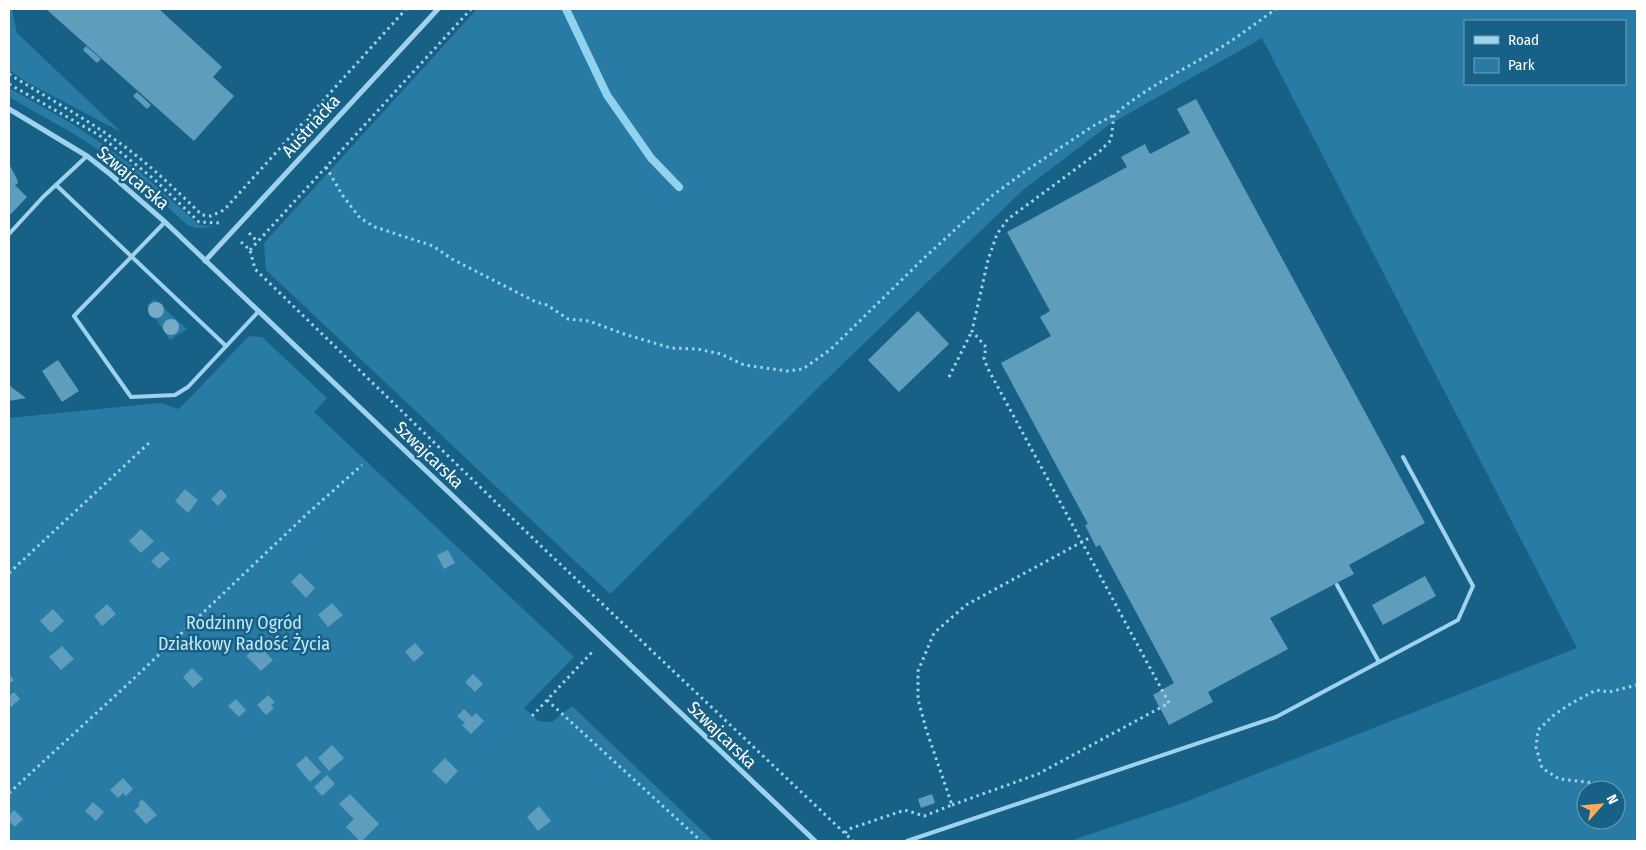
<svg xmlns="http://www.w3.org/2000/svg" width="1646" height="850" font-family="'Fira Sans Condensed',sans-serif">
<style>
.green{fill:#287ba4;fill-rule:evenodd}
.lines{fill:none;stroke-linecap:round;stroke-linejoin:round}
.stream{stroke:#91d2ef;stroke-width:8}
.building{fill:#5f9dbc}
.path{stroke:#9fd3ed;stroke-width:3;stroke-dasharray:2.5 4;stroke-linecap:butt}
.service{stroke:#9fd3ed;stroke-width:4}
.minor{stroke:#9fd3ed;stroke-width:5}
.tree{fill:#77abc5}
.labels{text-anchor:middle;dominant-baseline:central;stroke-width:5;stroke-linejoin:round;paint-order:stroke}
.street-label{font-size:18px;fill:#fff;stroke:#186186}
.park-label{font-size:18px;fill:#c4e8f9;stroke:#186186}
</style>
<rect width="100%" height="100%" fill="#186186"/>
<g class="green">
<path d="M9,9H12L17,33L121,132L28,83L9,70Z"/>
<path d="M477,9H1637V841H1070L1180,804L1577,648L1262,38L1110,124L1023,190L826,380L610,594L266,270L264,243ZM1625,21V84H1465V21ZM1586,790H1616V820H1586Z"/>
<path d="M9,88L71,123L105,146L139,171L199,225L216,227L196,228L186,224C160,200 134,175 104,154C74,132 41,116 9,97Z"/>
<path d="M154,299L187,329L170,340L147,306Z"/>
<path d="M249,336L262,337L327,398L314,412L574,657L524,708L539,721L552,722L572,706L713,841H9V418L160,403L179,409Z"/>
</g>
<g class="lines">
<path class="stream" d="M566,9L607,95L651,158L679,187"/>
</g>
<g class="building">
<path d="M46,9H159L222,67L213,77L234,96L194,141Z"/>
<path d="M86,46L101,59L97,63L83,50Z"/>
<path d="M137,92L151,105L147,109L133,96Z"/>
<path d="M1196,99L1425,523L1349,565L1354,574L1270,618L1288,649L1208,692L1213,702L1169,725L1153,695L1174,683L1100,545L1096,547L1085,525L1088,524L1001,363L1051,336L1040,317L1050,311L1007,232L1127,167L1121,157L1145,144L1150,154L1190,133L1177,109Z"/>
<path d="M9,164L17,179L18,183L15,185L27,197L9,216Z"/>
<path d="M918,311L949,344L899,392L868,360Z"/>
<path d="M58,360L79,391L62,402L42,371Z"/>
<path d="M9,383L11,387L26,398L9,401Z"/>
<path d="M185,489L198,500L188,513L175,501Z"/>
<path d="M221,489L227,496L218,506L211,499Z"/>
<path d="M141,529L154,541L141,553L129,541Z"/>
<path d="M448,550L455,563L444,569L437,555Z"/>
<path d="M162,551L170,559L159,569L151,561Z"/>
<path d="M300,573L315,588L306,598L291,582Z"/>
<path d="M1425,576L1436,596L1383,625L1372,605Z"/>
<path d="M332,603L343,615L328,627L318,615Z"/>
<path d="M107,604L116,614L102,626L94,616Z"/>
<path d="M53,609L64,621L51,633L40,621Z"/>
<path d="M415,643L424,653L414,662L405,652Z"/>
<path d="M258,645L273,660L261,671L246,656Z"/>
<path d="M62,646L74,659L61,670L49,657Z"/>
<path d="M192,668L203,679L193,688L183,677Z"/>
<path d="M9,674L14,680L9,684Z"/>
<path d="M473,674L483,684L475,692L465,682Z"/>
<path d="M14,692L20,699L11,707L9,704V696Z"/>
<path d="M268,695L275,702L271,705L274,708L266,715L257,705Z"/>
<path d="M236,699L246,710L239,717L228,706Z"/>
<path d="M464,709L472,717L476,713L484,721L471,734L462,725L465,723L457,716Z"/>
<path d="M332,745L344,758L329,771L318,758Z"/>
<path d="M306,756L321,772L310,782L296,765Z"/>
<path d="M445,758L458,771L446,784L432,771Z"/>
<path d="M327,775L335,784L322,796L314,787Z"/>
<path d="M123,778L133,789L126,796L123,793L118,798L110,790Z"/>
<path d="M350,794L379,824L362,841H360L346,827L354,819L339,804Z"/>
<path d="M932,794L935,803L921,808L918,799Z"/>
<path d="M142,799L157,815L146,824L134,811L140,805L138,804Z"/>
<path d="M93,802L104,812L96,821L85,811Z"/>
<path d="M539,806L551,821L538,831L527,817Z"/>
<path d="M14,810L23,819L15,827L9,821V816Z"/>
</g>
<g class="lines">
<g class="path">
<path d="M9,74C44,96 80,115 114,139C146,161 174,188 202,215L211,216L224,210L406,9"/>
<path d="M9,84L99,135L155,180L199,222L219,223"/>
<path d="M326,167L343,196L360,218L375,227L433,246L452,259L536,302L547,305L568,319L589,321L624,334L671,348L697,349L721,354L744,365L787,371L803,369L831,349L924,258L993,195L1027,170L1093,126L1114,115"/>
<path d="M249,233L258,242"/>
<path d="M241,242L250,250L255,269L540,545L853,841"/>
<path d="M250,250L471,9"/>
<path d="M949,377L972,331"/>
<path d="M9,573L150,442"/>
<path d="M547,700L701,841"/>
<path d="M532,716L594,650"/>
<path d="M1603,784L1559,779L1542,768L1536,747L1538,730L1555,714L1572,703L1596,690L1609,692L1637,685"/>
<path d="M9,793L128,684L308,513L362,465"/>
<path d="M952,805L1038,774L1169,703L987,367L984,358L986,347L972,331L988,260L997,234L1008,219L1100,151L1111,140L1114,115C1145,88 1181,71 1215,51C1237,38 1256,23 1276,9"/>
<path d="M845,833L849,829L905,810L924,816L952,805L926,729L918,699V671L934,633L966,605L1091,537"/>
</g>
<g class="service">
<path d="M56,185L226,346"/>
<path d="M165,222L74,316L131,397L175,395L188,387L258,312"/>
<path d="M9,234L43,197L87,156"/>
<path d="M1337,585L1379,662"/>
<path d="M907,841L1276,717L1458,620L1473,586L1403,457"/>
</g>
<g class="minor">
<path d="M9,109L87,156L110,174L165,222L815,841"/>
<path d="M205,261L438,9"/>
</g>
</g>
<g class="tree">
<circle cx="156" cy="310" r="8"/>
<circle cx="171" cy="327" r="8"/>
</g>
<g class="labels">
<g class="street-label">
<text transform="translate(311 126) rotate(-48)">Austriacka</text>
<text transform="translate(133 178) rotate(40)">Szwajcarska</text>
<text transform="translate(429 455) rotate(44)">Szwajcarska</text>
<text transform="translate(722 735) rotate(44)">Szwajcarska</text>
</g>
<g class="park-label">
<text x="244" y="623">Rodzinny Ogród<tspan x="244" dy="21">Działkowy Radość Życia</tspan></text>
</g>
</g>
<rect width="1646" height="850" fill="none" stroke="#ffffff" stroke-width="20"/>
<rect x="1464" y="20" width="162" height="65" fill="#186186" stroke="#74a0b6"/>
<rect x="1474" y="36" width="25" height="8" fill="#9fd3ed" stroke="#74a0b6"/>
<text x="1508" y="45" font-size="15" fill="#ffffff">Road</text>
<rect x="1474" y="58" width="25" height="15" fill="#287ba4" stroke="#74a0b6"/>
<text x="1508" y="70" font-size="15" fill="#ffffff">Park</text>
<g transform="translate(1601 805) rotate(63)"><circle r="24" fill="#186186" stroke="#74a0b6"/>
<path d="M0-4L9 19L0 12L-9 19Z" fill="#ffab5b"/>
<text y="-8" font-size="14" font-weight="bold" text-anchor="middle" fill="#ffffff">N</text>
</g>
</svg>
